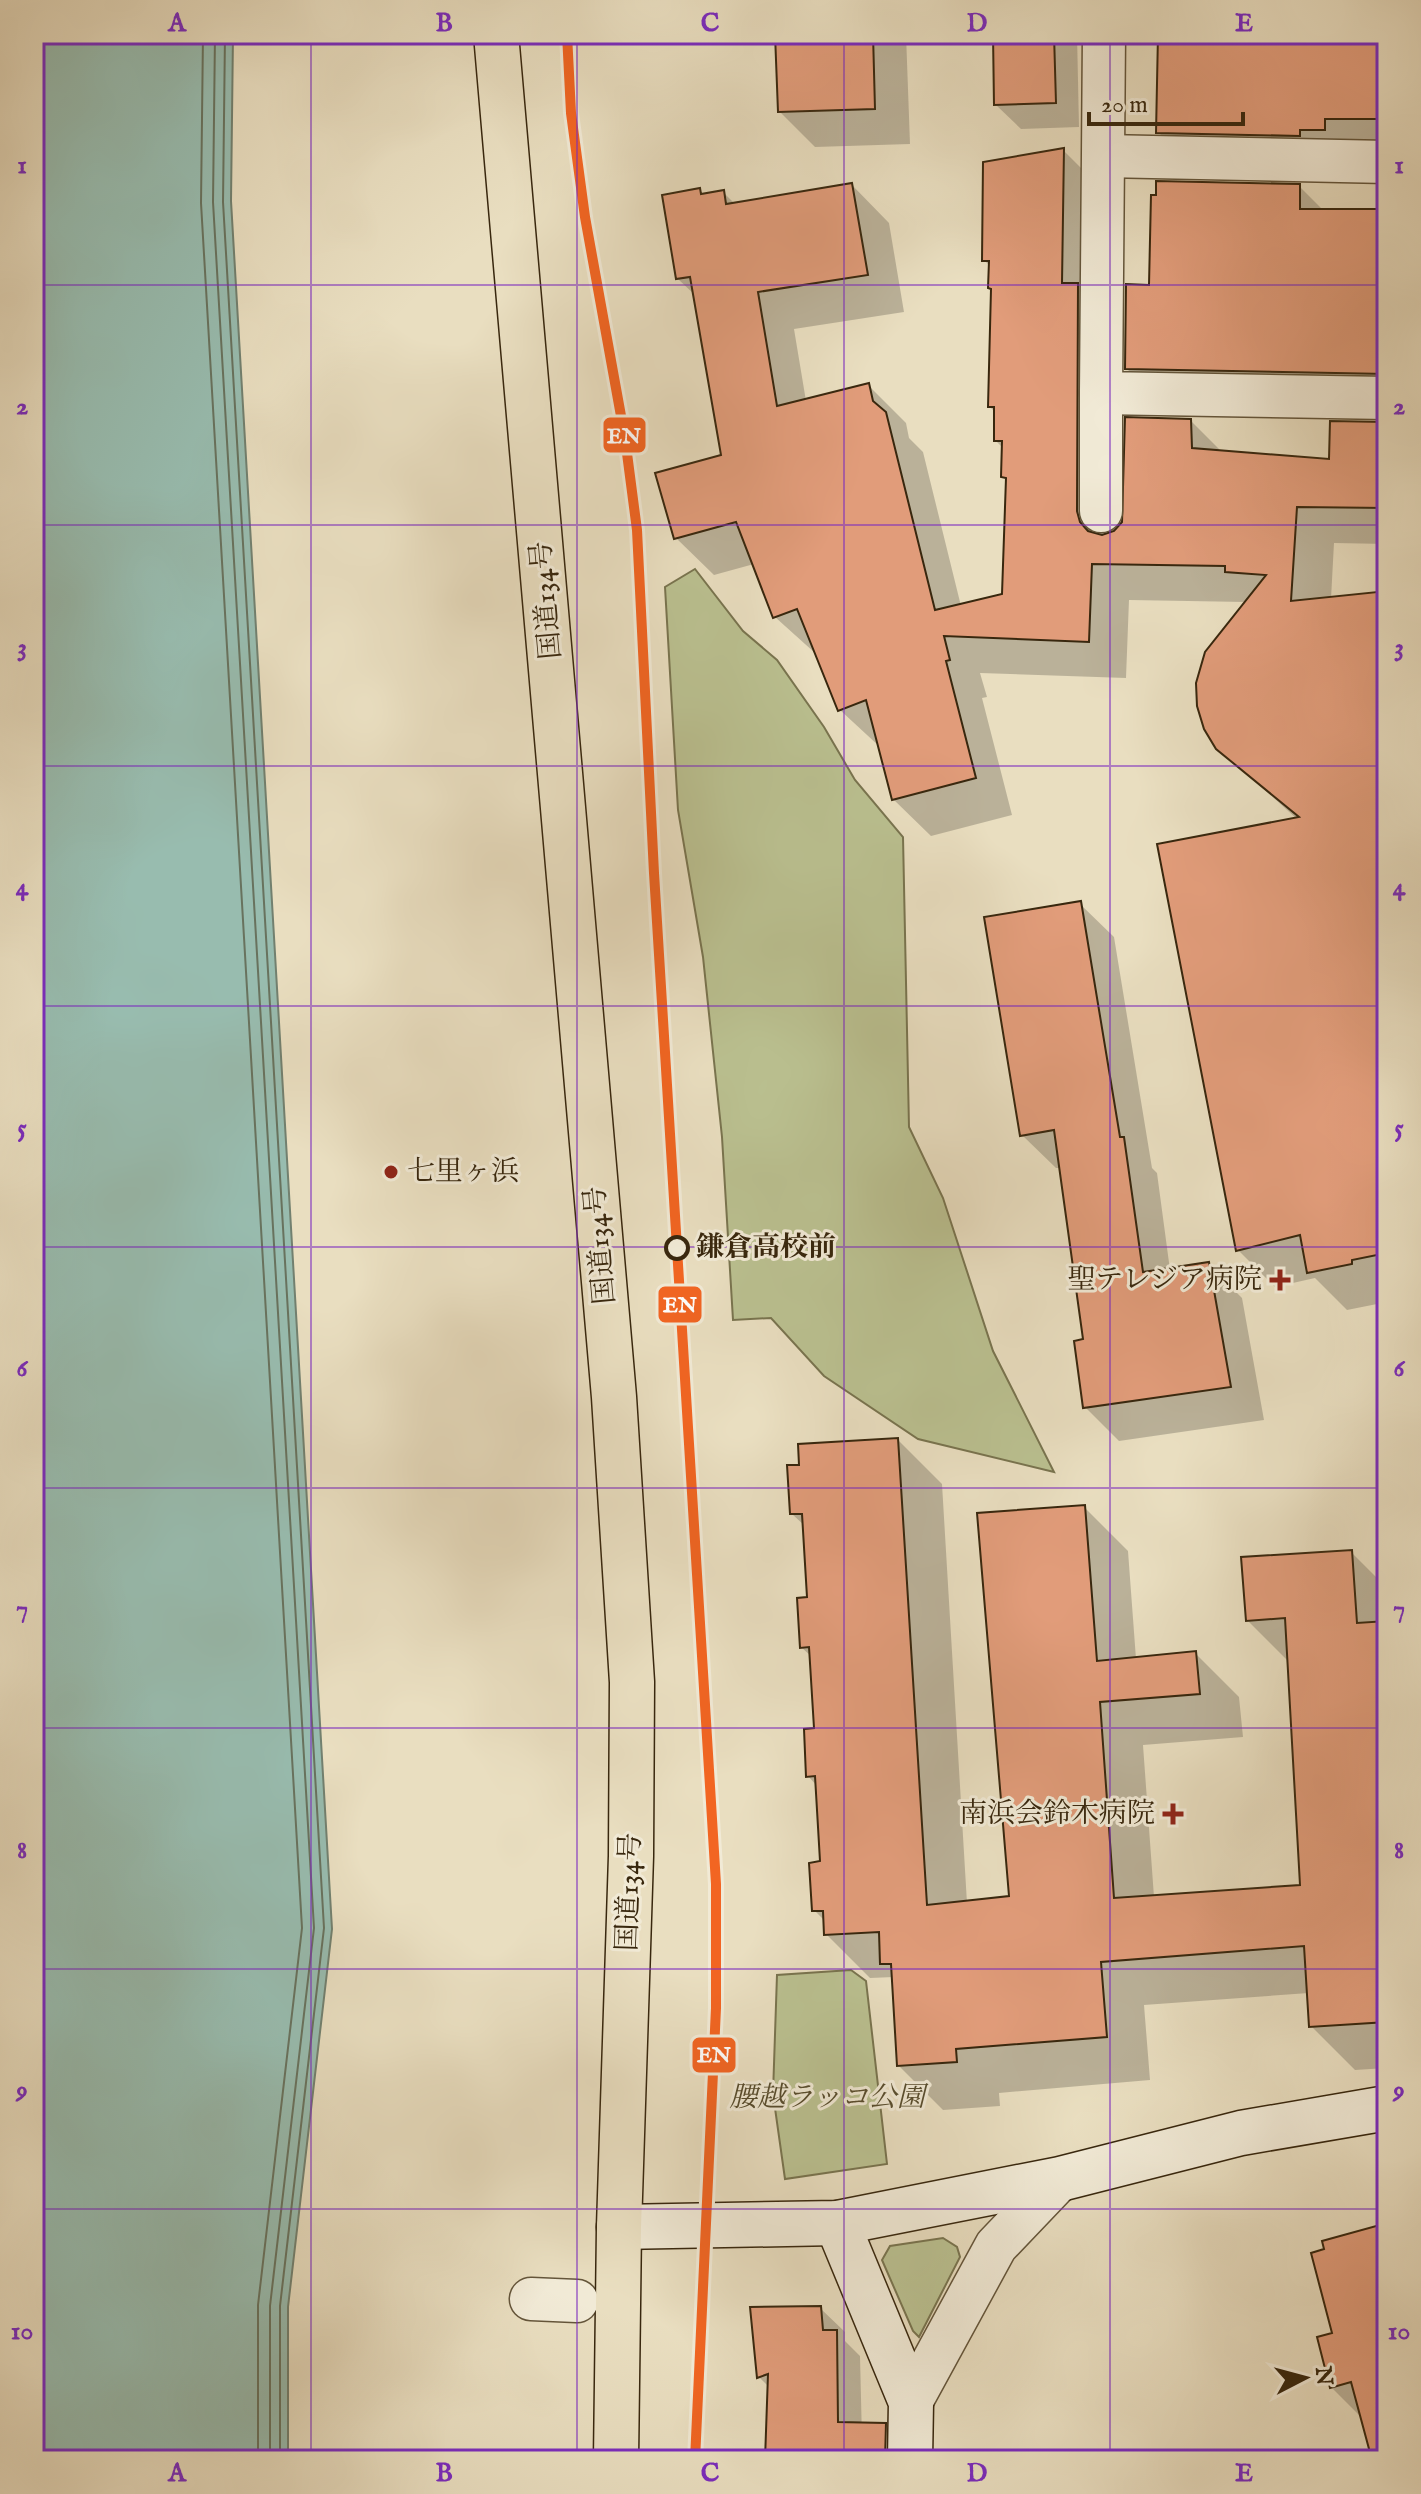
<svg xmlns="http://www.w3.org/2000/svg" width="1421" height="2494" font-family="'IM FELL English','Noto Serif JP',serif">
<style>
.green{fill:#bac090;stroke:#79744f;stroke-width:2}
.water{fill:#98bcaf;stroke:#72806f;stroke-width:2}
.shadow{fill:#0003}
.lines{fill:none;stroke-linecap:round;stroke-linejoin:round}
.shore{stroke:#68725e;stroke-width:2}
.building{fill:#e19c7a;stroke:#38270e;stroke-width:2}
.street-casing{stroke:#64553a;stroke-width:45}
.secondary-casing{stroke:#38270e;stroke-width:47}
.highway-casing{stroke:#38270e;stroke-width:47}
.street{stroke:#f1ead6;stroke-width:42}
.secondary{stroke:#f1ead6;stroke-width:44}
.highway{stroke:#e9dec0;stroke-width:44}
.rail-1-casing{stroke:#f1ead6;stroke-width:16}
.rail-1{stroke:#f26522;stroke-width:10}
.grid{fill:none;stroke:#7b2cbf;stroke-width:2;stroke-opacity:0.55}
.poi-dot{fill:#8f2418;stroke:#f1ead6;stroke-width:3}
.stop-dot{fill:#f1ead6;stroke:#38270e;stroke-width:4}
.labels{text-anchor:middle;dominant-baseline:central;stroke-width:6;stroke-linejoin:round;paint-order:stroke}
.street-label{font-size:28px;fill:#38270e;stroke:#f1ead6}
.poi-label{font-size:28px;fill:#38270e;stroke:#f1ead6;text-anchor:end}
.stop-label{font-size:28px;font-weight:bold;fill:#38270e;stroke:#f1ead6;text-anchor:start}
.park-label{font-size:28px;font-style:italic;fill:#584d2e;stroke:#f1ead6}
.line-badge{stroke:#f1ead6;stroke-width:3}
.badge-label{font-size:22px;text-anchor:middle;font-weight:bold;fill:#fff}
.neatline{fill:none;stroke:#7b2cbf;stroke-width:3}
.grid-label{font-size:26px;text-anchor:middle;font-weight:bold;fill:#7b2cbf}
</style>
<rect width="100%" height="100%" fill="#e9dec0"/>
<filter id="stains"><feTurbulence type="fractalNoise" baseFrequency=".0025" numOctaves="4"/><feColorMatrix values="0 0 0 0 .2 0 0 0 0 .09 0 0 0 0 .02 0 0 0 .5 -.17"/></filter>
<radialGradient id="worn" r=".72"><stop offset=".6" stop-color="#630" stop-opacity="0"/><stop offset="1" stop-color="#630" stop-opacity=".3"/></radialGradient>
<g class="green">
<path d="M695,569L743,631L777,660L824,727L855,780L903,837L909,1127L943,1198L993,1351L1054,1472L918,1439L824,1376L771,1318L733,1320L722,1137L703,957L678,810L665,587Z"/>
<path d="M851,1970L866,1981L887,2164L785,2179L773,2094L777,1975Z"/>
<path d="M943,2238L957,2247L960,2257L919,2337L913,2331L882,2260L890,2246Z"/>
</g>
<path class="water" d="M34,34H233L231,201L332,1929L288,2307V2460H34Z"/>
<g class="shadow">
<path d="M777,34H906L910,144L815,147L780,112Z"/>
<path d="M995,34H1077L1079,127L1021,129L996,105Z"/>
<path d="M1159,34H1387V143L1183,157L1158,132Z"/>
<path d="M1063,150L1101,188L1115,323L1114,534L1191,421L1223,453L1331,461L1332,423L1387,422V544L1334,543L1331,599L1387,593V1302L1347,1310L1315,1278L1275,1287L1238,1250L1297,819L1218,747L1246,602L1129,600L1126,678L980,673L987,697L982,698L1012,815L931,836L893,799L880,747L840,710L815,653L775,617L754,564L714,575L676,538L723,456L696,296L678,279L699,190L704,196L723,192L736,205L852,185L889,223L904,312L794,329L806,401L868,385L906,423L909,438L923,452L961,606L1004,595L1008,481L1003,477V448L996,441V413L990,407L993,290L991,267L984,260Z"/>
<path d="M1299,186L1324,211H1387V410L1165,406L1127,369L1151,287Z"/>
<path d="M1080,904L1114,937L1152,1168L1157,1173L1170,1270L1208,1264L1242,1298L1264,1420L1119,1441L1085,1407V1341L1061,1168H1056L1022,1135Z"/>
<path d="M898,1440L942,1484L967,1903L1011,1898L1084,1507L1128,1551L1136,1659L1195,1653L1239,1697L1243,1737L1143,1745L1154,1897L1303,1886L1289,1662L1247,1620L1351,1552L1387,1588V2068L1355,2070L1311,2026L1309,1993L1144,2005L1150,2080L999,2093L1000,2106L943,2110L899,2066L894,1977L870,1978L826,1934L825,1921L814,1910L822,1863L817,1786L808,1776L816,1729L812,1657L801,1647L809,1599L805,1526L792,1514L801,1466Z"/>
<path d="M1387,2225V2435L1367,2423L1331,2387L1334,2334Z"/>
<path d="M820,2308L845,2332V2341L860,2356L862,2439L870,2460H767L770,2388L759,2377Z"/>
</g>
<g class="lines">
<g class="shore">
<path d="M203,34L201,203L302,1928L258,2305V2460"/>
<path d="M215,34L213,202L314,1928L270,2306V2460"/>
<path d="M225,34L223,202L324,1928L280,2306V2460"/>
</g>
</g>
<g class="building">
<path d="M775,34H873L875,109L778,112Z"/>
<path d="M993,34H1054L1056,103L994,105Z"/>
<path d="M1158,34H1387V119H1325V130H1300V136L1156,133Z"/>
<path d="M1064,148L1062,283H1078L1077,511L1080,522L1088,531L1102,535L1114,531L1122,522L1125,417L1191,419L1192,448L1329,459L1330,421L1387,422V508L1297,507L1291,601L1387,591V1253L1352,1260V1264L1307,1273L1300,1235L1236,1251L1157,844L1299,817L1216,749L1204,729L1197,706L1196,683L1205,652L1266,575L1225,572V566L1092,564L1089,642L944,636L950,660L946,661L976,778L892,800L866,700L838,711L797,609L773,618L736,522L674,539L655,473L721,455L690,277L676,279L662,195L700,188L701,194L724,190L726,204L852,183L868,275L758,292L777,406L869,383L873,401L886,412L935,610L1002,594L1006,478L1001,477L1002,441H994V407H988L991,289L988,288L989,261H982L983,162Z"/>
<path d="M1156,181L1300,184V209H1387V374L1125,369L1126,284L1149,285L1151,195H1156Z"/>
<path d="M1081,901L1120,1137H1124L1143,1272L1209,1262L1231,1387L1083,1408L1074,1341L1083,1339L1054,1130L1020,1136L984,917Z"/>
<path d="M898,1438L927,1905L1009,1896L977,1513L1085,1505L1097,1661L1196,1651L1200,1694L1100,1702L1114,1898L1300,1885L1285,1618L1246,1621L1241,1557L1352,1550L1357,1623L1387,1621V2022L1309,2027L1304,1946L1101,1962L1107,2037L956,2049L957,2062L897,2066L891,1964H880L879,1932L824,1935L823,1911H812L809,1863L820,1861L815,1776L806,1777L804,1729L814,1728L809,1647L800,1648L797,1598L807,1597L802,1514H790L787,1465H799L798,1444Z"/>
<path d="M1387,2223V2460H1372L1351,2382L1330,2388L1317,2337L1332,2333L1311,2253L1324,2249L1322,2241Z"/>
<path d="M821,2306L823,2330H837L838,2422L886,2423L885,2460H765L768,2374L757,2378L750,2307Z"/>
</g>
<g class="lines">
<g class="street-casing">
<g id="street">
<path d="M1104,34L1101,393L1387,398"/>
<path d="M1104,156L1387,162"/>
<path d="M1101,393V511"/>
<path d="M531,2299L577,2301"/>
<path d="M911,2402L996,2246L1060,2179"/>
</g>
</g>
<g class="secondary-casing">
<g id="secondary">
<path d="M837,2223L911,2402L910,2460"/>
<path d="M619,2227L837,2223L1060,2179L1241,2133L1387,2108"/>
</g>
</g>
<g class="highway-casing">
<path id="highway" d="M496,34L614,1397L632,1682L631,1856L619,2227L616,2460"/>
</g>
<use href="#street" class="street"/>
<use href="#secondary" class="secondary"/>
<use href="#highway" class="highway"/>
<g class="rail-1-casing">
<path id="rail-1" d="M567,34L571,113L585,217L625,438L637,530L654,873L716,1884V2008L695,2460"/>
</g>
<use href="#rail-1" class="rail-1"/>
</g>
<path class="grid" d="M311,34V2460M577,34V2460M844,34V2460M1110,34V2460M34,285H1387M34,525H1387M34,766H1387M34,1006H1387M34,1247H1387M34,1488H1387M34,1728H1387M34,1969H1387M34,2209H1387"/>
<g class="poi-dot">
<circle cx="391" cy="1172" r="8"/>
<path d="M1276 1268h8v8h8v8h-8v8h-8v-8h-8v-8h8z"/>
<path d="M1169 1802h8v8h8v8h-8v8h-8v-8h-8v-8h8z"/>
</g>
<circle class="stop-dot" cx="677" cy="1248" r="11"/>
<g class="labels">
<g class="street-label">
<text transform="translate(547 600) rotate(-95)">国道134号</text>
<text transform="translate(601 1245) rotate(-95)">国道134号</text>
<text transform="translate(630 1892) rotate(-88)">国道134号</text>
</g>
<g class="poi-label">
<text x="407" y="1172" text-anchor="start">七里ヶ浜</text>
<text x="1262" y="1280">聖テレジア病院</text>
<text x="1155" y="1814">南浜会鈴木病院</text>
</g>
<g class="stop-label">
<text x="696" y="1248">鎌倉高校前</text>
</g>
<g class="park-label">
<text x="827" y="2098">腰越ラッコ公園</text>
</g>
</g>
<g class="line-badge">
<rect x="602" y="416" width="45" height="38" rx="8" fill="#f26522"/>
<rect x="657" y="1285" width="46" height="39" rx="8" fill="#f26522"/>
<rect x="691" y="2036" width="46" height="38" rx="8" fill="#f26522"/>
</g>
<g class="badge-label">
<text x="624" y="443">EN</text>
<text x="680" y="1312">EN</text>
<text x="714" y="2062">EN</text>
</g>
<rect width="1421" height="2494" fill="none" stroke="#e9dec0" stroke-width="88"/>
<g transform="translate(1305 2378) rotate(84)" stroke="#f1ead6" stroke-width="6" paint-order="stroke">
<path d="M0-6L14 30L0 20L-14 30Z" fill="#38270e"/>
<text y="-12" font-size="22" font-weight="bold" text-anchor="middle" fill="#38270e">N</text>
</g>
<path d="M1089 112v12h154v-12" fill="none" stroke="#38270e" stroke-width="4"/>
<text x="1101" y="112" font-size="24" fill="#38270e" stroke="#f1ead6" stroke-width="6" paint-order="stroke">20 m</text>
<rect x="44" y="44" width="1333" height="2406" class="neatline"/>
<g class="grid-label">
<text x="177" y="31">A</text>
<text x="444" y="31">B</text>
<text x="710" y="31">C</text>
<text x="977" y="31">D</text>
<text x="1244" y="31">E</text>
<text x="22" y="173">1</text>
<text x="1399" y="173">1</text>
<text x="22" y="414">2</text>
<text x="1399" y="414">2</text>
<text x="22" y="655">3</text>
<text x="1399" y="655">3</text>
<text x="22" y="895">4</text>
<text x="1399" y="895">4</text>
<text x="22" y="1136">5</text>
<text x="1399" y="1136">5</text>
<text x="22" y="1376">6</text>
<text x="1399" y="1376">6</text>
<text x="22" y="1617">7</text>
<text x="1399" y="1617">7</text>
<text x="22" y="1858">8</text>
<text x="1399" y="1858">8</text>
<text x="22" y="2098">9</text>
<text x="1399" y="2098">9</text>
<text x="22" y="2339">10</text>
<text x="1399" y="2339">10</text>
<text x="177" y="2481">A</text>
<text x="444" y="2481">B</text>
<text x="710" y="2481">C</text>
<text x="977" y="2481">D</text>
<text x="1244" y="2481">E</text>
</g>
<rect width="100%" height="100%" filter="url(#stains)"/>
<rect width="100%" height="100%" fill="url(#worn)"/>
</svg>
